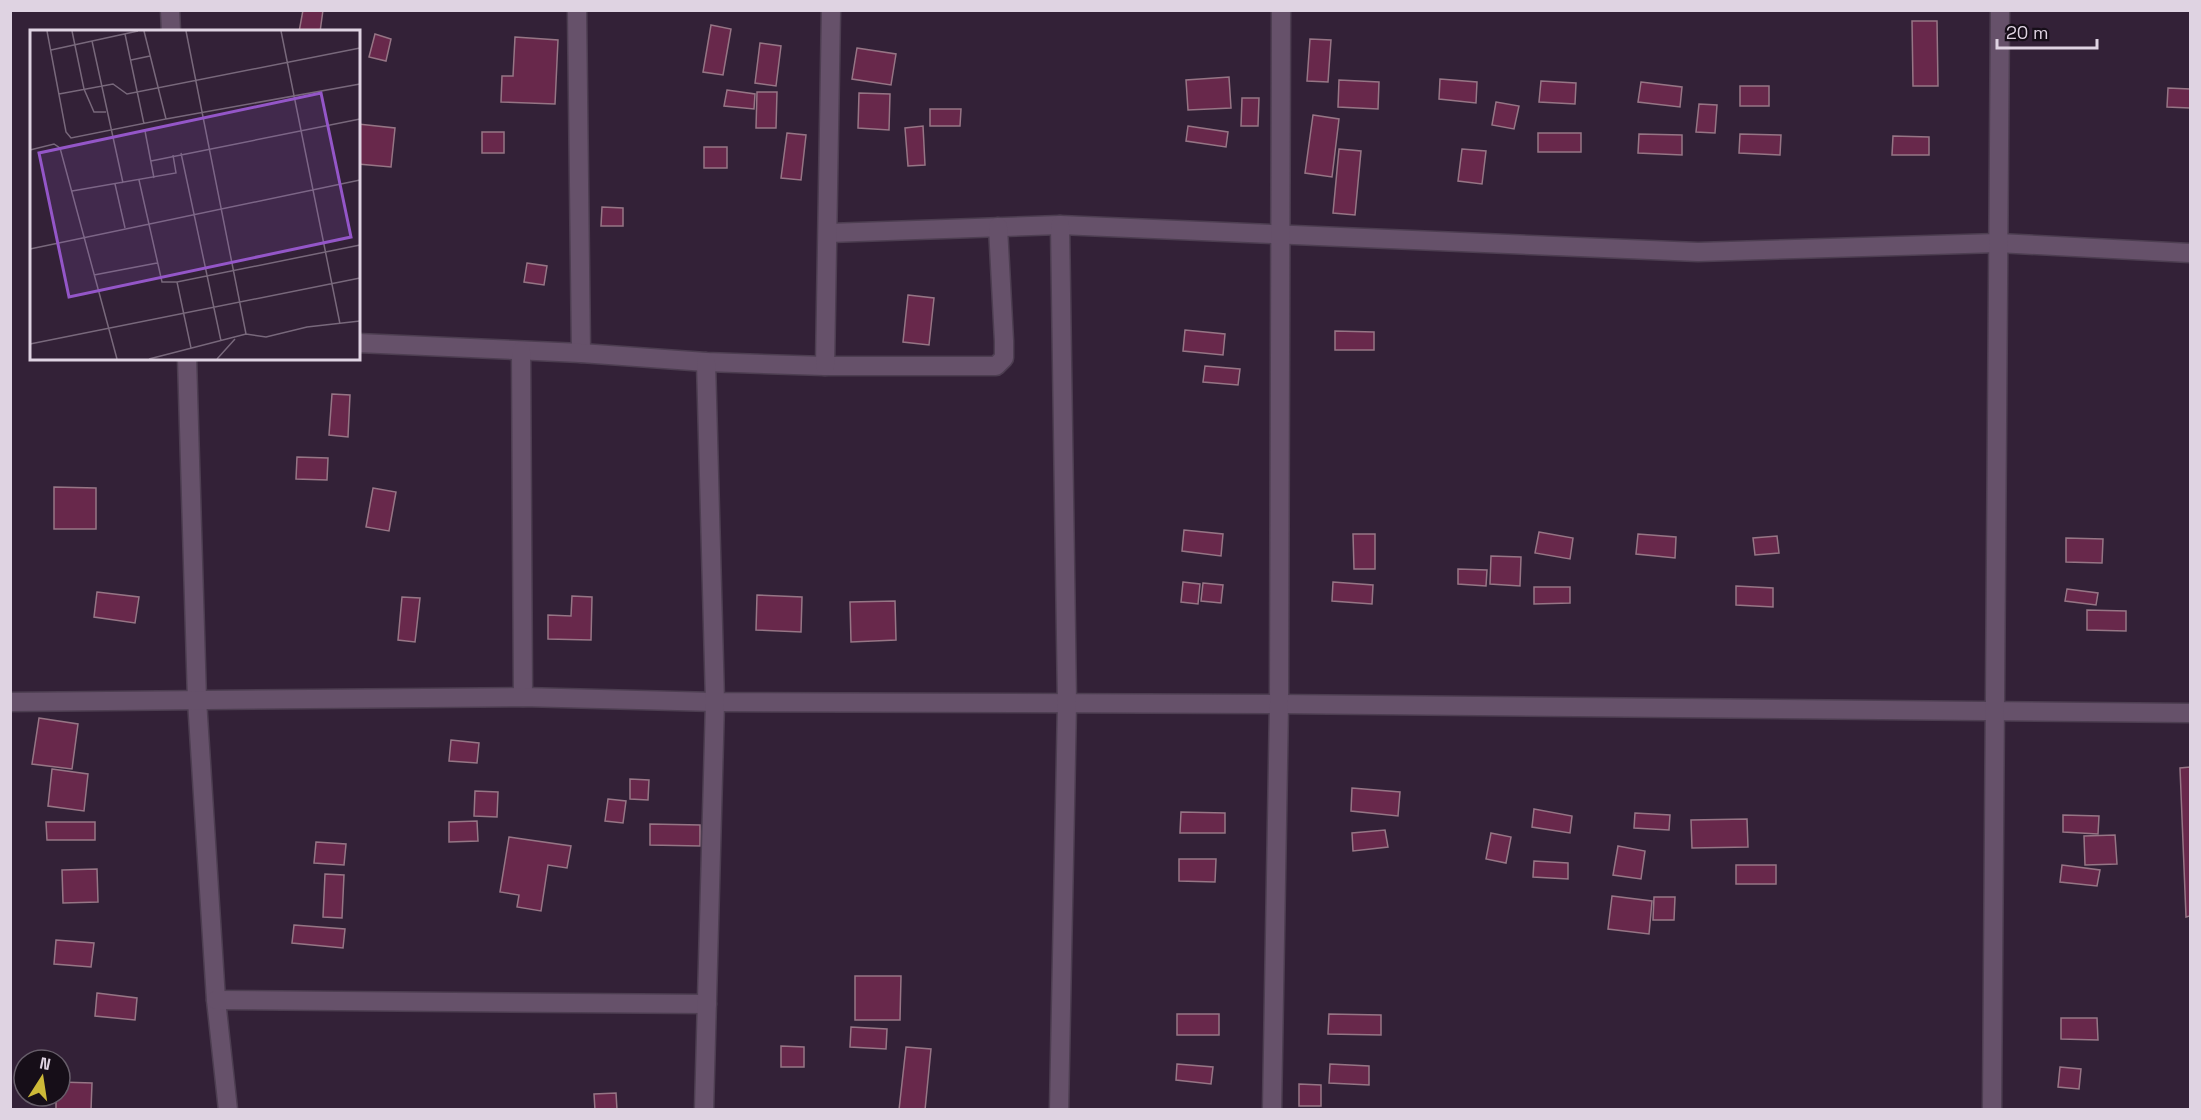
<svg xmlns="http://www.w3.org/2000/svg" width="2201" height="1120" font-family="'Space Grotesk',sans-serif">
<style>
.building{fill:#68284b;stroke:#967585;stroke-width:1.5}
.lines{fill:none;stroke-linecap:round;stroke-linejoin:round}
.minor-casing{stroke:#4d3e51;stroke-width:21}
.minor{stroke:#66516a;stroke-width:18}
.inset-road{fill:none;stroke:#78687b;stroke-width:1.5}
.view{fill:#9456c8;fill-opacity:0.15;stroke:#9456c8;stroke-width:3}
.inset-edge{fill:none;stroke:#dfd3e2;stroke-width:3}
</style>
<rect width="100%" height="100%" fill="#332137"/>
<g class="building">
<path d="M303,10H323L320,32H299Z"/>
<path d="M1912,21H1937L1938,86H1913Z"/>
<path d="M711,25L731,29L723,75L703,72Z"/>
<path d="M375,34L391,39L386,61L369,57Z"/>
<path d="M515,37L558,40L555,104L501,102L502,76H513Z"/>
<path d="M1310,39L1331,40L1328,82L1307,81Z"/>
<path d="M760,43L781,46L776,86L755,83Z"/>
<path d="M857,48L896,54L891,85L852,79Z"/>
<path d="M1229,77L1231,108L1188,110L1186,80Z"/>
<path d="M1440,79L1477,82L1476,103L1439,99Z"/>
<path d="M1339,80L1379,82L1378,109L1338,107Z"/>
<path d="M1541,81L1576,83L1575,104L1539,102Z"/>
<path d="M1641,82L1682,87L1680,107L1638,102Z"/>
<rect x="1740" y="86" width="29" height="20"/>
<path d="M2168,88L2190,89V108L2167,107Z"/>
<path d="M727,90L755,94L754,109L724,106Z"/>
<path d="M757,92H777L776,128H756Z"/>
<path d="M859,93L890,94L889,130L858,128Z"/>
<path d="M1242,98H1259L1258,126H1241Z"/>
<path d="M1496,102L1519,106L1514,129L1492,125Z"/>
<path d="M1699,104L1717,105L1715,133L1696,132Z"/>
<path d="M930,109H961L960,126H930Z"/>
<path d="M1313,115L1339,119L1332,177L1305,173Z"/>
<path d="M358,124L395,128L391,167L358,164Z"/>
<path d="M923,126L925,165L908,166L905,128Z"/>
<path d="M1188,126L1228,132L1226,147L1186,141Z"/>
<rect x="482" y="132" width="22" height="21"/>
<path d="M787,133L806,135L801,180L781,178Z"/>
<rect x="1538" y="133" width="43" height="19"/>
<path d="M1639,134L1682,135V155L1638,153Z"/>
<path d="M1740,134L1781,135L1780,155L1739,153Z"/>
<path d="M1893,136L1929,137V155H1892Z"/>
<rect x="704" y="147" width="23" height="21"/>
<path d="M1339,149L1361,151L1355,215L1333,213Z"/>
<path d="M1462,149L1486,151L1482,184L1458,181Z"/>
<path d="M602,207L623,208V226H601Z"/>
<path d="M527,263L547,266L544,285L524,282Z"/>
<path d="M908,295L934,298L929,345L903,342Z"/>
<path d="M1185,330L1225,334L1223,355L1183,351Z"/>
<path d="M1335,331L1374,332V350H1335Z"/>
<path d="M1205,366L1240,369L1238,385L1203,382Z"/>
<path d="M332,394L350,395L348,437L329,435Z"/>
<path d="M297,457L328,458L327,480L296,479Z"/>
<path d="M54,487L96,488V529H54Z"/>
<path d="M373,488L396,492L389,531L366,527Z"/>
<path d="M1184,530L1223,534L1221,556L1182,551Z"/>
<path d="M1539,532L1573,538L1570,559L1535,553Z"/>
<path d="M1353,534H1375V569H1354Z"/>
<path d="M1638,534L1676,537L1675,558L1636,554Z"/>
<path d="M1777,536L1779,553L1755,555L1753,538Z"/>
<path d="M2066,538L2103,539L2102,563L2066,562Z"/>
<path d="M1491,556L1521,557L1520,586L1490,584Z"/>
<path d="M1458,569L1487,570L1486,586L1458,584Z"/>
<path d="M1183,582L1200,584L1198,604L1181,602Z"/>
<path d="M1333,582L1373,585L1372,604L1332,601Z"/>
<path d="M1203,583L1223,585L1221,603L1201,601Z"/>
<path d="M1736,586L1773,588V607L1736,605Z"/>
<path d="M1534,587H1570V603L1534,604Z"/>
<path d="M2067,589L2098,593L2096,605L2065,601Z"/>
<path d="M97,592L139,597L135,623L94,617Z"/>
<path d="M757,595L802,597L801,632L756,630Z"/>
<path d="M572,596L592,597L591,640L548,639V615L571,616Z"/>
<path d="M402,597L420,598L415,642L398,640Z"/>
<path d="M895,601L896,640L851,642L850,602Z"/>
<path d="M2087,610L2126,611V631L2087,630Z"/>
<path d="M39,718L78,724L72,769L32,764Z"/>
<path d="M451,740L479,743L477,763L449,761Z"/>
<path d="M2190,767V916L2186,917L2180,768Z"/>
<path d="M52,769L88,774L84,811L48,806Z"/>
<path d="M630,779L649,780L648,800L630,799Z"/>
<path d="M1352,788L1400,792L1398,816L1351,811Z"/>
<path d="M475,791L498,792L497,817L474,816Z"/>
<path d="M608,799L626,801L623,823L605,821Z"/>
<path d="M1534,809L1572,816L1570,833L1532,827Z"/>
<path d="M1181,812L1225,813V833H1180Z"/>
<path d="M1635,813L1670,815L1669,830L1634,828Z"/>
<path d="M2063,815L2099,816L2098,834L2063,832Z"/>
<path d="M1747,819L1748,847L1692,848L1691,820Z"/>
<path d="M477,821L478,841L449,842V822Z"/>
<path d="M46,822H95V840H47Z"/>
<path d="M650,824L700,825V846L650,845Z"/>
<path d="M1385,830L1388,847L1353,851L1352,833Z"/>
<path d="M1491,833L1511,837L1506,863L1486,859Z"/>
<path d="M2115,835L2117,864L2085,865L2084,836Z"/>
<path d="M509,837L571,846L567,868L548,865L541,911L517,907L519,895L500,892Z"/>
<path d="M316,842L346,844L344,865L314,863Z"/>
<path d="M1618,846L1645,851L1641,879L1613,875Z"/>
<path d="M1179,859H1216L1215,882L1179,881Z"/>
<path d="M1534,861L1568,863V879L1533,877Z"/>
<rect x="1736" y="865" width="40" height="19"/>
<path d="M2062,865L2100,870L2097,886L2060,882Z"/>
<path d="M97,869L98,902L63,903L62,870Z"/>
<path d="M325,874L344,875L342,918L323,917Z"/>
<path d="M1612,896L1652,901L1649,934L1608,929Z"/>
<path d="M1654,897H1675L1674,920H1653Z"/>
<path d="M294,925L345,929L343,948L292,943Z"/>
<path d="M56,940L94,943L91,967L54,964Z"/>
<path d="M855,976H901L900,1020H855Z"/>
<path d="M97,993L137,998L135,1020L95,1016Z"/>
<rect x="1177" y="1014" width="42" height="21"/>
<path d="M1329,1014L1381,1015V1035L1328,1034Z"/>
<path d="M2061,1018H2097L2098,1040L2061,1039Z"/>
<path d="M851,1027L887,1029L886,1049L850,1047Z"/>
<path d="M781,1046L804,1047V1067H781Z"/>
<path d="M906,1047L931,1049L925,1110H899Z"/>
<path d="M1177,1064L1213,1067L1211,1084L1176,1080Z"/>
<path d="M1330,1064L1369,1066V1085L1329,1083Z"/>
<path d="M2060,1067L2081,1069L2079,1089L2058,1087Z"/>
<path d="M60,1082L92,1083L91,1110H56V1096H60Z"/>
<path d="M1299,1084L1321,1085V1106H1299Z"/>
<path d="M616,1093L617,1110H595L594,1094Z"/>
</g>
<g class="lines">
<g class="minor-casing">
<g id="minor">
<path d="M170,10L171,32"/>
<path d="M577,10L581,353"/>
<path d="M829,233L1060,225L1698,252L1998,243L2190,253"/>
<path d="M358,343L581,353L706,362L825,366H996L1004,358V341L998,227"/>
<path d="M521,351L523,697"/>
<path d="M187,358L197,700L216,1000L228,1110"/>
<path d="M825,366L831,10"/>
<path d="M10,702L523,697L715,702L1279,704L2190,713"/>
<path d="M216,1000L707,1004"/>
<path d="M704,1110L715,702L706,362"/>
<path d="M1059,1110L1067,703L1060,225"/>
<path d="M1272,1110L1279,704L1281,10"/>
<path d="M1992,1110L2000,10"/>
</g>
</g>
<use href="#minor" class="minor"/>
</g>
<g transform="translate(30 30)">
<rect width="330" height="330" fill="#332137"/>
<path class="inset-road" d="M17,1L36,102L41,108L136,89L114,1M42,1L54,59L64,82H76M156,1L216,304M251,1L310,294M95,4L114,94M62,11L93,153M21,20L108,1M101,30L120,26M29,64L83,54L97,64L330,18M136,89L330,54M115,101L124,148M0,120L24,114L30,118L87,329M151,123L191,311M121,131L330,89M109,150L132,252H147L330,215M85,154L95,198M42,161L146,143L143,125M0,219L330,150M64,245L127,233M147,252L161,318M0,314L330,248M119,329L216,304L236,307L277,297L330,291M187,329L205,309"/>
<path class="view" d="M291,63L321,207L39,267L9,123Z"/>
<rect width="330" height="330" class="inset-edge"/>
</g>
<rect width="2201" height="1120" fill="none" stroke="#dfd3e2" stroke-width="24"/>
<g transform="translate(42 1078) rotate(12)"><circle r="28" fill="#160e18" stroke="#665d69" stroke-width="1.5"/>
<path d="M0-4.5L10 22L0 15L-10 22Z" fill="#cdb938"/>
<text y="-9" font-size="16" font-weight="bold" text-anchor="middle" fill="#dfd3e2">N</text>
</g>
<path d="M1997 39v9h100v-9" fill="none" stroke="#dfd3e2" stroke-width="3"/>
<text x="2006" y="39" font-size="18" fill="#dfd3e2" stroke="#160e18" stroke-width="4.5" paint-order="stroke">20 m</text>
</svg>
